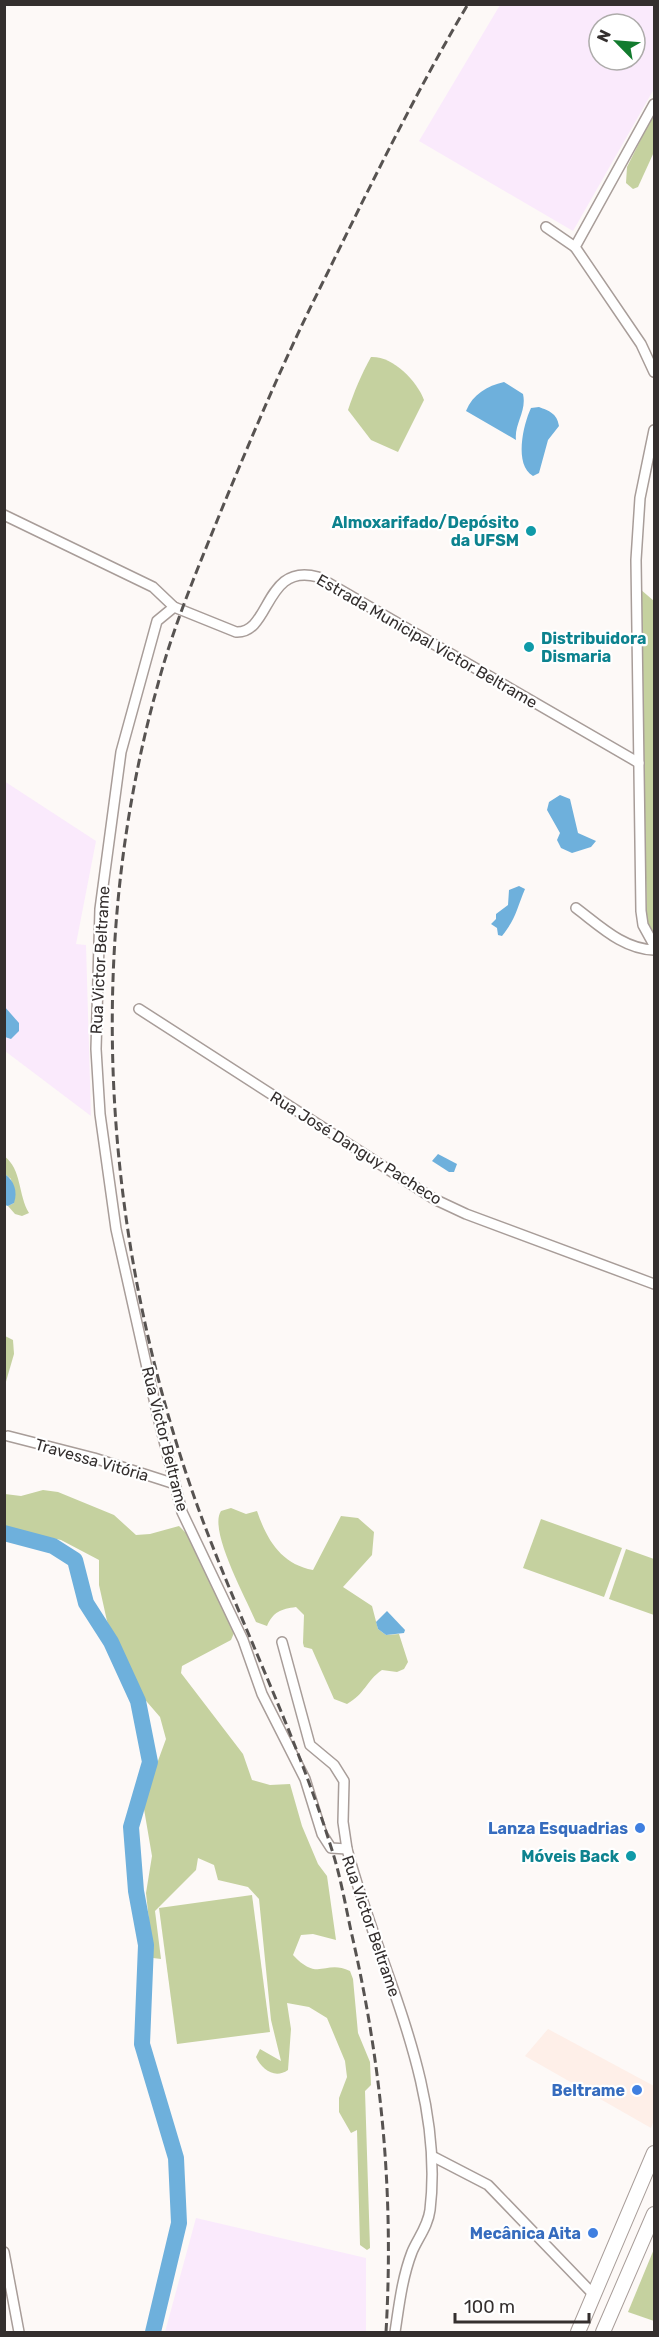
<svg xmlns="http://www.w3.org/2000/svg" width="659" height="2337" font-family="Rubik,sans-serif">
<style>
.built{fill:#feefe8}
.industrial{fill:#faeafc;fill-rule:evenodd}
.green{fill:#c5d19f}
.water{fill:#6eb0dc}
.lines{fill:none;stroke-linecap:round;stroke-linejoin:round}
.river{stroke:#6eb0dc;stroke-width:16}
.minor-casing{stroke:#a89d99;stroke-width:12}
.highway-casing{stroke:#a89d99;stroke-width:16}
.minor{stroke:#fff;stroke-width:9}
.highway{stroke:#fff;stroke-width:14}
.rail{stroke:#575351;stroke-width:3;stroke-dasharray:9 4.5;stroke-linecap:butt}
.culture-dot{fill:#0f9aa8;stroke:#fff;stroke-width:2}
.shop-dot{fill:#3f7fe0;stroke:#fff;stroke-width:2}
.labels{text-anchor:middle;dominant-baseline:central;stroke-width:4.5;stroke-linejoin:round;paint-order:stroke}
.culture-label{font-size:16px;font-weight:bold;fill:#0d838f;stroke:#fff;text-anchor:end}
.street-label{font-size:16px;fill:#342f2e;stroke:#fff}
.shop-label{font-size:16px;font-weight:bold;fill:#366cbe;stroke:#fff;text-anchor:end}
</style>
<rect width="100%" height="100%" fill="#fdf9f7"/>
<path class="built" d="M548,2029L654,2086V2120L651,2128L525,2056Z"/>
<g class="industrial">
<path d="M500,5H654V89L573,231L419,141ZM599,24H635V60H599Z"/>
<path d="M4,781L96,841L76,944L86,945L91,1116L5,1051Z"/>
<path d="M196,2218L366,2258V2332H165Z"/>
</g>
<g class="green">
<path d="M654,113V152L638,187L633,189L626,183L627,167Z"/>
<path d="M371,357C393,356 417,381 424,400L398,452L371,440L348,410C354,392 361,375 371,357Z"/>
<path d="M640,589L654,601V938L647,925Z"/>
<path d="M4,1156C22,1169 18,1195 29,1213L22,1216L15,1214L8,1206L14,1203L11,1179L5,1174Z"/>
<path d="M5,1336L13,1340L14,1354L5,1385Z"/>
<path d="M43,1490L58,1492L114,1515L136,1535L150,1534L179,1526L187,1534L234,1633L231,1640L182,1666L181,1673L243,1754L252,1780L270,1785L290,1784L302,1826L318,1864L327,1876L336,1940L313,1934L301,1935L293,1955C319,1983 324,1959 350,1971L353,1979L358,2033L370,2062L371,2085L365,2091L370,2248L367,2250L360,2245L357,2130L351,2133L339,2112V2098L347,2077L345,2061L327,2018L309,2007L287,2003L291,2029L288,2070C275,2079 262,2070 256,2057L260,2049L281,2061L271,2020L259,1899L248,1887L218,1880L214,1865L198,1858L196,1870L155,1911L161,1959L153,1958L146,1893L152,1856L144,1809L148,1788L166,1739L160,1717L141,1695L107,1621L99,1585V1560L61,1540L5,1528V1494L21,1496Z"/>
<path d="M231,1508L246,1514L257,1511C267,1540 281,1564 313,1570L341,1516L358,1518L374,1532L372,1555L343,1587L372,1606L378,1629L386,1635L399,1634L408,1662L404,1669L397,1672L382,1670C366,1681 365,1694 347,1704L334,1699L312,1649L304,1647L303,1643L304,1615L296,1607C281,1609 273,1612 267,1626L256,1622C247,1600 208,1530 221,1511Z"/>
<path d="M541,1519L622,1548L604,1597L523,1568Z"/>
<path d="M626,1549L654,1559V1615L609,1599Z"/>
<path d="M252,1895L270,2032L177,2044L159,1908Z"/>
<path d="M654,2249V2321L628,2312Z"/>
</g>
<g class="water">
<path d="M504,382L523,394C527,411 514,424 516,440L466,411C473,394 487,386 504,382Z"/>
<path d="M539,407C549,411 557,413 559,426L548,440L539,473L533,476C514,465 523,425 531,408Z"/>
<path d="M560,795L570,799L578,833L596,841L591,847L572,853L561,848L557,840L560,833L547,810L549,802Z"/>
<path d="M519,886L525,889C516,910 517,917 502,936L498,935L497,928L491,924L496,919V914L508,905L509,890Z"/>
<path d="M4,1006L19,1023V1031L11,1039L5,1037Z"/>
<path d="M438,1154L457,1164L454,1172H449L432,1161Z"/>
<path d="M5,1174C14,1181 18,1191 14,1203L8,1206L5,1205Z"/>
<path d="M387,1611L405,1630L404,1633L386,1635L378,1629L376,1622Z"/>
</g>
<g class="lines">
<path class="river" d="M4,1533L53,1546L75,1560L86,1603L111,1642L138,1701L150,1762L131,1827L136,1891L146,1945L142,2044L176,2158L179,2223L153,2332"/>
<g class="minor-casing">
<g id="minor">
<path d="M654,104L575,247L641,344L654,372"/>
<path d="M546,227L575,247"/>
<path d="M654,430L640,498L636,560L641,911L643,925L654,945"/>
<path d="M4,515L153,587L174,607L236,632C271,634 264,562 318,577L639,763"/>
<path d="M174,607L157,621L121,752L100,909L96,1049L100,1114L116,1229L158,1417L182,1512L243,1640L262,1694L305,1779L322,1834L331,1848L347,1849"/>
<path d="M576,908C600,926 623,949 654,950"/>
<path d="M139,1009L434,1199L466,1214L654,1284"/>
<path d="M8,1436L94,1458L175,1484"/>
<path d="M282,1642L310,1745L334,1765L344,1781L343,1822L347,1849C378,1967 445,2085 430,2210C428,2226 418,2238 412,2252C402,2278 399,2306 395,2332"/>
<path d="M432,2156L488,2185L594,2295"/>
<path d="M4,2252L19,2332"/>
</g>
</g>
<g class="highway-casing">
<g id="highway">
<path d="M578,2332L654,2153"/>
<path d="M603,2332L654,2214"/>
</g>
</g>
<use href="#minor" class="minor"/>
<use href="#highway" class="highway"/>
<path class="rail" d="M386,2332C394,2195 382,2065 351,1931C345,1903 340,1874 331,1847C291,1718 227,1598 185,1470C102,1217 86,941 158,684C174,624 198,568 221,511C254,431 287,353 326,276C371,184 416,92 468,4"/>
</g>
<g class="culture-dot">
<circle cx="531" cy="531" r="6"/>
<circle cx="529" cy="647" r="6"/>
<circle cx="631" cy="1856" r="6"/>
</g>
<g class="shop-dot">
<circle cx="640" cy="1828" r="6"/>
<circle cx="637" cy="2090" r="6"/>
<circle cx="593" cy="2233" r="6"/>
</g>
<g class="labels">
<g class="culture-label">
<text x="519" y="522">Almoxarifado/Depósito<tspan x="519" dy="18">da UFSM</tspan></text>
<text x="541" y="638" text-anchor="start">Distribuidora<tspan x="541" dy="18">Dismaria</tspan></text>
<text x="619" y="1856">Móveis Back</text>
</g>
<g class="street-label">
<text transform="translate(427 641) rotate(30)">Estrada Municipal Victor Beltrame</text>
<text transform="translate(100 960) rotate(-87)">Rua Victor Beltrame</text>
<text transform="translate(356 1148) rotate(32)">Rua José Danguy Pacheco</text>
<text transform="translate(165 1439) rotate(76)">Rua Victor Beltrame</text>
<text transform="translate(92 1460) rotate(16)">Travessa Vitória</text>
<text transform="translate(371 1926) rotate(71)">Rua Victor Beltrame</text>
</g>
<g class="shop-label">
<text x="628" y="1828">Lanza Esquadrias</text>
<text x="625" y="2090">Beltrame</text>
<text x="581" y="2233">Mecânica Aita</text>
</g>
</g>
<rect width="659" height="2337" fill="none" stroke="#342f2e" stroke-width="12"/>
<g transform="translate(617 42) rotate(295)"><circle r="28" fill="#ffffff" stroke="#aeacab" stroke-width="1.5"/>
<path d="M0-4.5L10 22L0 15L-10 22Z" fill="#127b2e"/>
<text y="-9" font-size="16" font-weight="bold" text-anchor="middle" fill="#342f2e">N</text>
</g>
<path d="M455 2313v9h134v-9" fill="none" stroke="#342f2e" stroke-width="3"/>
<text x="464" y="2313" font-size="18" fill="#342f2e" stroke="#ffffff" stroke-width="4.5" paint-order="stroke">100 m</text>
</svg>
